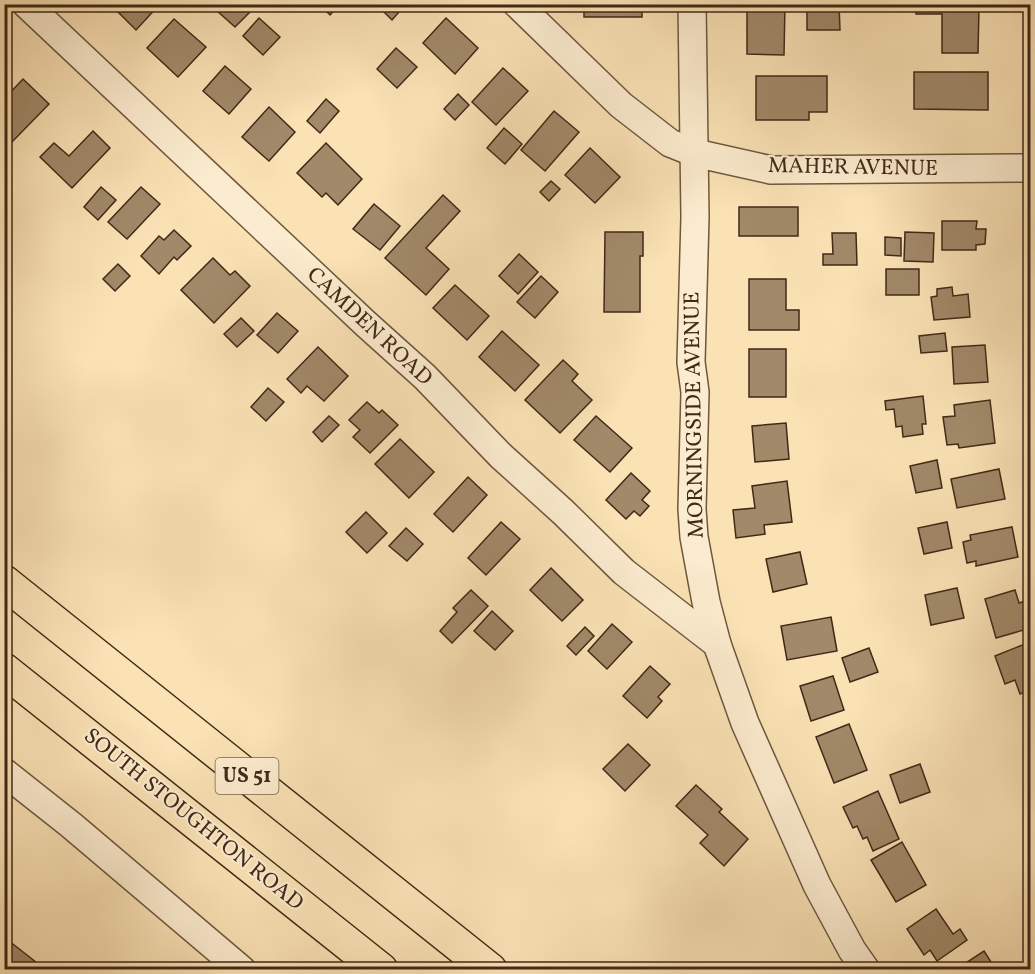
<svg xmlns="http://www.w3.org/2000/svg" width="1035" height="974" font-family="Vollkorn,serif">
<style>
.building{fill:#a18969;stroke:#402917;stroke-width:1.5}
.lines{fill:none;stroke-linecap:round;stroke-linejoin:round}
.minor-casing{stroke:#6e573e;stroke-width:30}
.primary-casing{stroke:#402917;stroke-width:36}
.minor{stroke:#fceccf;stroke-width:27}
.primary{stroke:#fae2b5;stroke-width:33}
.labels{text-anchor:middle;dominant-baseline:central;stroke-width:4.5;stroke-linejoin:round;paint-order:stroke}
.shield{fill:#fceccf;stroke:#78644e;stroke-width:1.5}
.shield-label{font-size:21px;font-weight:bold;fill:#402917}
.street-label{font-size:22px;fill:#402917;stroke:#fceccf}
</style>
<rect width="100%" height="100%" fill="#fae2b5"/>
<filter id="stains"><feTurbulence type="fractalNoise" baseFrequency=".00333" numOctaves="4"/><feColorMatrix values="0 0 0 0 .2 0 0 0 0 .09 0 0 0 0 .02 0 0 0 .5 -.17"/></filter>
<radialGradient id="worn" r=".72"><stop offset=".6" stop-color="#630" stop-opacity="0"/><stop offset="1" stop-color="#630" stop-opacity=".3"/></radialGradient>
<g class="building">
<path d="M110,4H157L158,6L136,30Z"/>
<path d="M222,4H252L255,7L235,27L216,10Z"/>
<path d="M319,4H340L330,15Z"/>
<path d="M376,4H406L392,20Z"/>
<rect x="584" y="4" width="58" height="13"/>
<path d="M807,4H839L840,30H807Z"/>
<path d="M916,4H943V8H979L978,53H942V14H916Z"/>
<path d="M747,5H785L784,55L747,54Z"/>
<path d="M259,18L280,37L263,55L243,36Z"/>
<path d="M446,18L478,48L455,74L423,43Z"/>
<path d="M174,19L206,47L178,77L147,48Z"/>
<path d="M396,48L417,67L397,88L377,69Z"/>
<path d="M225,66L251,89L229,114L203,91Z"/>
<path d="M503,68L528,91L496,125L472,102Z"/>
<path d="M914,72H988V110L914,109Z"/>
<path d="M756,76H827V112H809V120H756Z"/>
<path d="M23,79L49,104L12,142L4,135V99Z"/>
<path d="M458,94L469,105L455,120L444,109Z"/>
<path d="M326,99L339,111L320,133L307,121Z"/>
<path d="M269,107L295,132L269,161L242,137Z"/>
<path d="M554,111L579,132L545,171L521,150Z"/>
<path d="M504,128L522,144L505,164L487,148Z"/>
<path d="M93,131L110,148L72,188L40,157L54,143L69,156Z"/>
<path d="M326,143L362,179L338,205L326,193L322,197L297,173Z"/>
<path d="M590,148L620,177L595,203L565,175Z"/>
<path d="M551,181L560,189L549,201L540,192Z"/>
<path d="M101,187L116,200L98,220L84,207Z"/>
<path d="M141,187L160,204L127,239L108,222Z"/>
<path d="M443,195L460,211L426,248L449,269L426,295L385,258Z"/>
<path d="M374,204L400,226L380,250L353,229Z"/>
<rect x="739" y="207" width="59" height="29"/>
<path d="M942,221H977L976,229H986L985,244L976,245V250H942Z"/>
<path d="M174,230L191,246L177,260L174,257L159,274L141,256L159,236L164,240Z"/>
<path d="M605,232H643V256H640V312H604Z"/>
<path d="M905,232L934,233L933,262L904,261Z"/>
<path d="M832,233H856L857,265H823V254H833Z"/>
<path d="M885,237L901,238V256L885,255Z"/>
<path d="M519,254L538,272L518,294L499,276Z"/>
<path d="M213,258L230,275L235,271L250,286L214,323L181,290Z"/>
<path d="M118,264L130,276L115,291L103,279Z"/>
<rect x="886" y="269" width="33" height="26"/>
<path d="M541,276L558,292L535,318L517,302Z"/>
<path d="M749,279H786V310H799V330H749Z"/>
<path d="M455,285L489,316L467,340L433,308Z"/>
<path d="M952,287L953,296L968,294L970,317L934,320L931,297L937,296V289Z"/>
<path d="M277,313L298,331L278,353L257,335Z"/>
<path d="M241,318L254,331L237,347L224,334Z"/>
<path d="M502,331L539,365L515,391L479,357Z"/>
<path d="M945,333L947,351L921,353L919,336Z"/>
<path d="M985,345L988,382L954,384L952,347Z"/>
<path d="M318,347L348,376L324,401L307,386L301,393L287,379Z"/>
<rect x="749" y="349" width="37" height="48"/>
<path d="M563,360L578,374L572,381L592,400L560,433L525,400Z"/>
<path d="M268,388L284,402L266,421L251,407Z"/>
<path d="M923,396L926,424H922L923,434L903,437L902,426L896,427L894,409L886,410L885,401Z"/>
<path d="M990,400L995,443L959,448L958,444L947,445L943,417L955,416L954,405Z"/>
<path d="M367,402L379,413L382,410L398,425L370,453L353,437L360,430L349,420Z"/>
<path d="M329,416L339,425L322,442L313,432Z"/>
<path d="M596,416L632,448L610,472L574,440Z"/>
<path d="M786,423L789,459L755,462L752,426Z"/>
<path d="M400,439L434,472L409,498L375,464Z"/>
<path d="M937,460L942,488L916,493L910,466Z"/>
<path d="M999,469L1005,499L957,508L951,479Z"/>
<path d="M631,473L650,491L642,500L649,506L640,516L634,511L626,519L606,500Z"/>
<path d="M468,477L487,495L453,532L434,514Z"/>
<path d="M787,481L792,522L764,525L765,534L736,538L733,510L755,508L752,486Z"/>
<path d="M366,512L387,533L367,553L346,532Z"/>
<path d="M501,522L520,539L486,575L468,558Z"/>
<path d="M947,522L952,548L924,554L918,528Z"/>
<path d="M1012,527L1018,557L976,566V561L967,563L963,542L971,540L970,535Z"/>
<path d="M406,528L423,544L407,561L389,546Z"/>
<path d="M800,552L807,584L773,592L766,559Z"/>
<path d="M551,568L583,600L562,621L530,590Z"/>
<path d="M957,588L964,618L931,625L925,595Z"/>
<path d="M471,590L488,606L452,643L440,631L457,612L453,608Z"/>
<path d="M1015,590L1019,603L1025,601L1029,615L1023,617L1027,629L996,638L985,599Z"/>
<path d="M492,611L513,631L495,650L474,631Z"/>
<path d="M831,617L837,651L787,660L781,626Z"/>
<path d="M612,624L632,642L607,669L588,651Z"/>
<path d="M585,627L594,636L576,655L567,646Z"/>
<path d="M1030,642V690L1020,694L1015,680L1005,684L995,656Z"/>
<path d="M869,648L878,672L850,682L842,658Z"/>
<path d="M650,666L670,684L658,697L662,701L647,718L623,696Z"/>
<path d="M833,676L844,710L811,721L800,686Z"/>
<path d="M849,724L867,770L834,783L816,737Z"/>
<path d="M628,744L650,765L625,791L603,769Z"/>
<path d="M920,764L930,792L900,803L890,775Z"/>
<path d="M696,785L722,809L719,812L748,839L724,866L700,843L708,835L676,806Z"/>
<path d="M878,791L899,839L873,851L867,837L863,839L857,826L853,828L843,807Z"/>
<path d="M902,842L926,885L896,902L871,860Z"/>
<path d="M936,909L953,934L960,929L967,940L937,961L930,950L924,955L907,929Z"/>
<path d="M4,937L46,970H4Z"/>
<path d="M984,951L996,970H955Z"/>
</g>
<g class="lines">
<g class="minor-casing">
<g id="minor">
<path d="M26,4L366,324L425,377L501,456L563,512L624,572L717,644"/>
<path d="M517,4L621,105L670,143L695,153L771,170L1030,168"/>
<path d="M692,4L695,217L691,362L695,392L692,509L694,537L706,602L717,644L745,723L817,885L852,950L866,970"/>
<path d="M4,772L71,825L242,970"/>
</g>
</g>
<g class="primary-casing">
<g id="primary">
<path d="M4,582L490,970"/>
<path d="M4,670L381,970"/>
</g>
</g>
<use href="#minor" class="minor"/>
<use href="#primary" class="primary"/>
</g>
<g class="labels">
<rect class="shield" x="215.5" y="758" width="63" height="36" rx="4.5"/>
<g class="shield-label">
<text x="247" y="776">US 51</text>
</g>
<g class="street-label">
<text transform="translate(853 168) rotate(1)">MAHER AVENUE</text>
<text transform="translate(369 327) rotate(43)">CAMDEN ROAD</text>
<text transform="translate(695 415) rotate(-91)">MORNINGSIDE AVENUE</text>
<text transform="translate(193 820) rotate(39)">SOUTH STOUGHTON ROAD</text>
</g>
</g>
<rect width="1035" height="974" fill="none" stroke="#fae2b5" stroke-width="24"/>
<rect x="6" y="6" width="1023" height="962" fill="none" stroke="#402917" stroke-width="3"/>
<rect x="12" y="12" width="1011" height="950" fill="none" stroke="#402917" stroke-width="1.5"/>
<rect width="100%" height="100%" filter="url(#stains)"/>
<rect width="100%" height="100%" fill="url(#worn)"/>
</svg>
